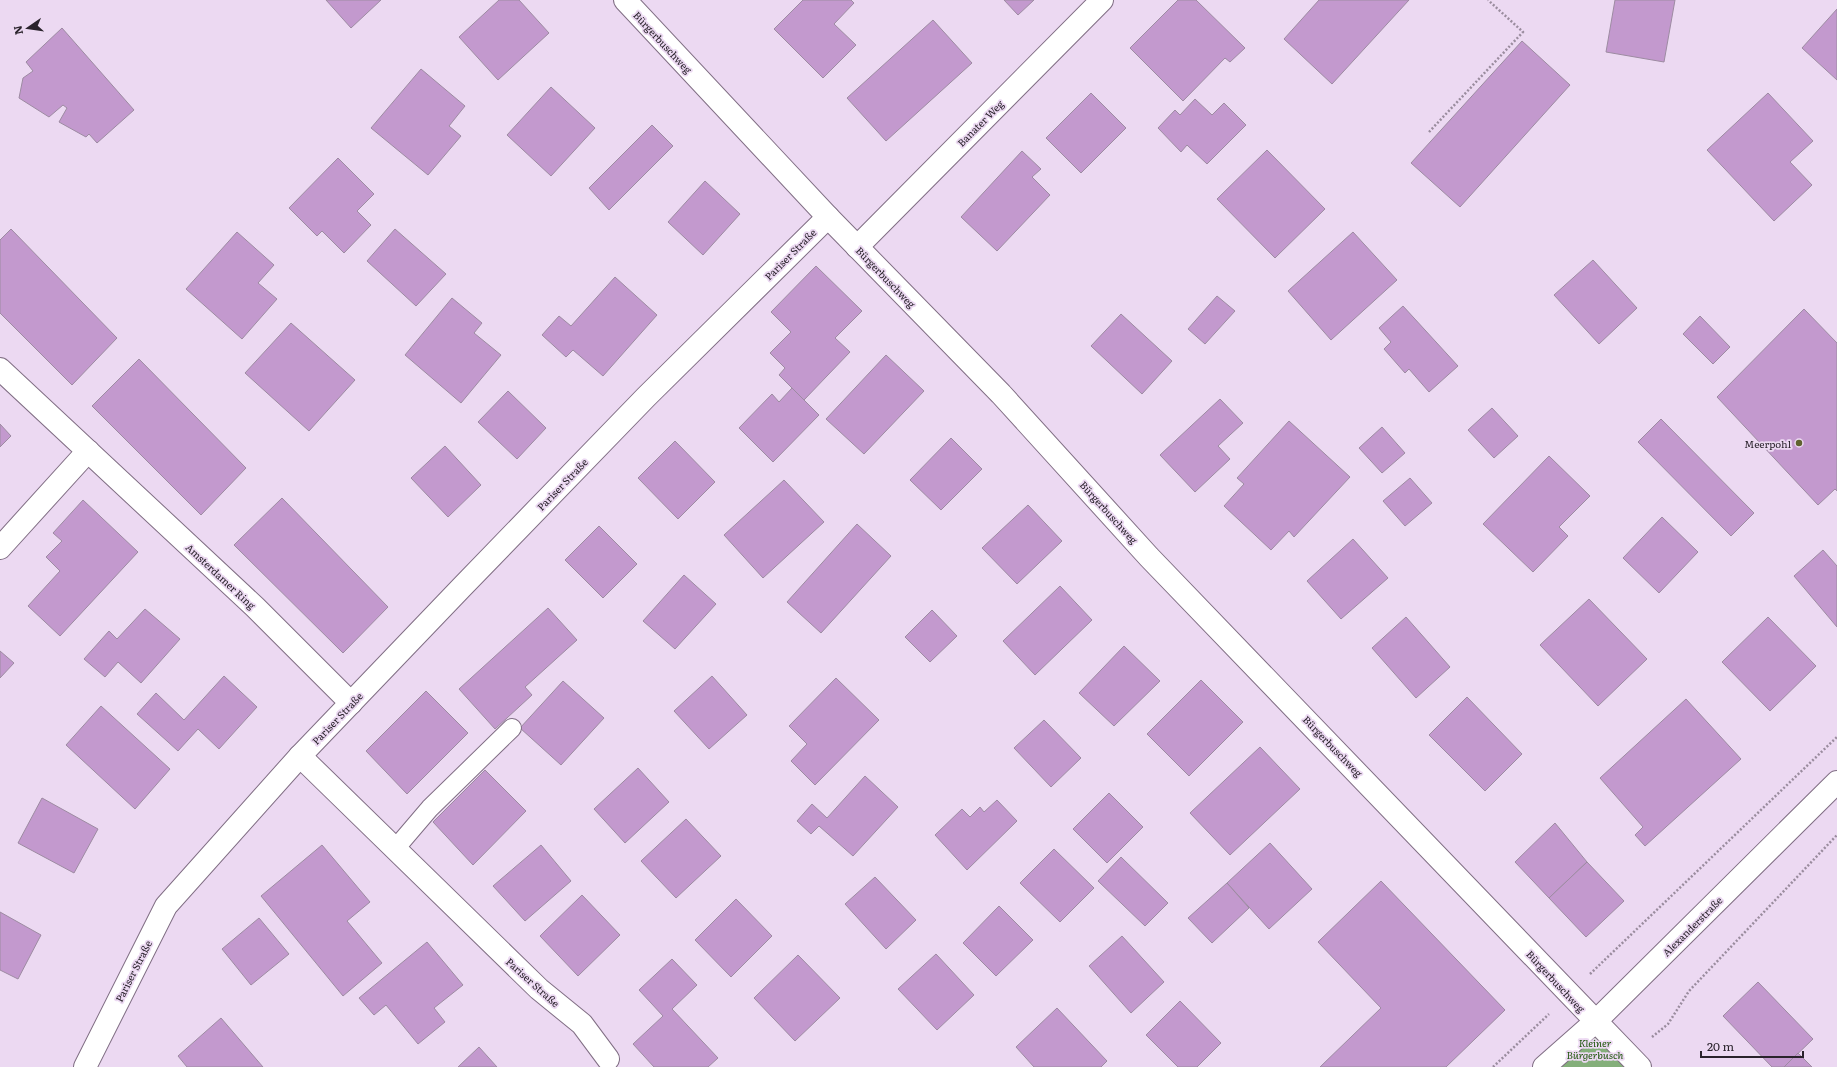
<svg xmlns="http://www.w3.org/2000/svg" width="1837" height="1067" font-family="Literata,serif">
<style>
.forest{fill:#84af7a}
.building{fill:#c399ce;stroke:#9d8ba2}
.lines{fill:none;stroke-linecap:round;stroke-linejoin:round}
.lane-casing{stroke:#806e84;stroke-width:20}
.street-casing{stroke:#806e84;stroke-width:24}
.secondary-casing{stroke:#806e84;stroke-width:24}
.path{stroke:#9a8c9e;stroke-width:2.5;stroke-dasharray:2 2;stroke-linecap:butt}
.lane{stroke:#fff;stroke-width:18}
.street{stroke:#fff;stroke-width:22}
.secondary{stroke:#fff;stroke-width:22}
.poi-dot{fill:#5f622f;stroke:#ecd9f2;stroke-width:1.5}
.labels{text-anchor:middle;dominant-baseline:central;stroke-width:3.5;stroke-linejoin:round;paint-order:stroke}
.street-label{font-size:10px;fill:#2a232c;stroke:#ecd9f2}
.poi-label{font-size:10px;fill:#2a232c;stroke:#ecd9f2;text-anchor:end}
.park-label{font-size:10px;font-style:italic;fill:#1c5509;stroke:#ecd9f2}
</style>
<rect width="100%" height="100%" fill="#ecd9f2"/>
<path class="forest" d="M1595,1022L1639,1067H1551Z"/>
<g class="building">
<path d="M326,0H381L351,28Z"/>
<path d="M499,0H519L549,33L498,80L459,37Z"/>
<path d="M803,0H851L854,3L834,24L856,45L823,78L774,29Z"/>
<path d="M1004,0H1034L1018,15Z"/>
<path d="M1178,0H1196L1245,48L1230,62L1225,58L1183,101L1130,48Z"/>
<path d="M1319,0H1409L1332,84L1284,39Z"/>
<path d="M1615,0H1675L1664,62L1606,52Z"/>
<path d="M1837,9V80L1802,48Z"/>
<path d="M933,20L972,63L886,141L847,98Z"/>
<path d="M62,28L134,110L97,143L89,134L86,137L59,122L67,108L63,105L49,117L19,98L23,78L33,71L26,62Z"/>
<path d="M1522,41L1570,85L1460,207L1411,163Z"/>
<path d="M421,69L465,106L449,126L461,136L428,175L371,128Z"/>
<path d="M551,87L595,128L551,176L507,135Z"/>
<path d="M1091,93L1126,128L1081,173L1046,138Z"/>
<path d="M1768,93L1813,141L1790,162L1812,185L1774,221L1707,150Z"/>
<path d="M1195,99L1212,115L1224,103L1246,125L1207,164L1187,145L1181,152L1158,128L1175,110L1180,115Z"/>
<path d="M652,125L673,146L609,210L589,188Z"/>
<path d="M1267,150L1325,209L1275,258L1217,199Z"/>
<path d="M1022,151L1041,169L1032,177L1050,195L997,251L961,217Z"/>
<path d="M338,158L374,194L357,211L371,225L344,253L322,231L317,236L289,208Z"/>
<path d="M705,181L740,214L703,255L668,222Z"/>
<path d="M11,229L117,338L72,385L0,313V240Z"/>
<path d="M395,229L446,274L416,306L367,261Z"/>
<path d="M237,232L274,265L258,283L277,299L242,339L186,289Z"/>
<path d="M1353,232L1397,280L1331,340L1288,291Z"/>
<path d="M1593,260L1637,308L1599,344L1554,295Z"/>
<path d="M816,266L862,311L835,338L850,352L804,400L779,375L785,368L770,353L791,332L771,312Z"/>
<path d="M615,277L657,315L603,376L573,350L566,357L542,335L559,316L571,326Z"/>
<path d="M1217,296L1235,311L1205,344L1188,329Z"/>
<path d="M452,298L482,323L474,333L501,355L461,403L405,355Z"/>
<path d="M1403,306L1458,366L1429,392L1409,369L1405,373L1384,349L1391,342L1379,328Z"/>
<path d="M1804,309L1837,343V491L1835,489L1818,505L1717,397Z"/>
<path d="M1121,314L1172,361L1142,394L1091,346Z"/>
<path d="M1700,316L1730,347L1713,364L1683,334Z"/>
<path d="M291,323L355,380L309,431L245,373Z"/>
<path d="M886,355L924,391L864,454L826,419Z"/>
<path d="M139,359L246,468L201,515L92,406Z"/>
<path d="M792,388L819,415L773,462L739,428L772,394L779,402Z"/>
<path d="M508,391L546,428L517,459L478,422Z"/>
<path d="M1220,399L1243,423L1218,446L1230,459L1195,492L1160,455Z"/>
<path d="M1492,408L1518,436L1494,458L1468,430Z"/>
<path d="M1661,419L1754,513L1731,536L1638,442Z"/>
<path d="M1289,421L1350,477L1294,537L1289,531L1271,550L1224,506L1244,484L1237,478Z"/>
<path d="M0,424L11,436L0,447Z"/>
<path d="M1382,427L1405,453L1382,473L1359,448Z"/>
<path d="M951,438L982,469L941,510L910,480Z"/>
<path d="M675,441L715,482L678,519L638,478Z"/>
<path d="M445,446L481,485L448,517L411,478Z"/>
<path d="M1549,456L1590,496L1559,527L1568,536L1533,572L1483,524Z"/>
<path d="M1410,478L1432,503L1405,526L1383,501Z"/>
<path d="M784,480L824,522L763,578L724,535Z"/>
<path d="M282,498L388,607L343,653L234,545Z"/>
<path d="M83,500L138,552L60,636L28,606L60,571L46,557L62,541L53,533Z"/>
<path d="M1028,505L1062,541L1017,584L982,548Z"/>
<path d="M1662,517L1698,552L1659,593L1623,558Z"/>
<path d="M857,524L891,556L821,633L787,602Z"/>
<path d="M599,526L637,564L603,598L565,560Z"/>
<path d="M1353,539L1388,578L1341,619L1307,581Z"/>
<path d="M1823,550L1837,566V627L1794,576Z"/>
<path d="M684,575L716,604L675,649L643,621Z"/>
<path d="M1060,586L1092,620L1035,675L1003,641Z"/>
<path d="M1589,599L1647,659L1598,706L1540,645Z"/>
<path d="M548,608L577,640L525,687L532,695L495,729L459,689Z"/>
<path d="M145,609L180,639L141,683L118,662L105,677L84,659L109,631L117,639Z"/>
<path d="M932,610L957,636L930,662L905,637Z"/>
<path d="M1406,617L1450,667L1416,698L1372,648Z"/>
<path d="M1768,617L1816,666L1770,711L1722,662Z"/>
<path d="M1124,646L1160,681L1114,726L1079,693Z"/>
<path d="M0,651L14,663L0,678Z"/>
<path d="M224,676L257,707L219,749L198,729L178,751L137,714L156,693L184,720Z"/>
<path d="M712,676L747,715L709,749L674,711Z"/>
<path d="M836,678L879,720L815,785L791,761L807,744L789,726Z"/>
<path d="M1201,680L1243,722L1189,776L1147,734Z"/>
<path d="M563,681L604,718L561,765L520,728Z"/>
<path d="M426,691L468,733L407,794L366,751Z"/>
<path d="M1467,697L1522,754L1485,791L1429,735Z"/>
<path d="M1686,699L1741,759L1645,846L1635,835L1643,827L1600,778Z"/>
<path d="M101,706L170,769L135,809L66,745Z"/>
<path d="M1044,720L1081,758L1051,787L1014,748Z"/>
<path d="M1260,747L1300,789L1230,855L1190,813Z"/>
<path d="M638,768L669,802L625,843L594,809Z"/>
<path d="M485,770L526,811L473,865L433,822Z"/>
<path d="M865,776L898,807L853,856L819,826L811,834L797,821L812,804L827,818Z"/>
<path d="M1109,793L1143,827L1107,863L1073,829Z"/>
<path d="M42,798L98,829L74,873L18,843Z"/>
<path d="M997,800L1017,821L967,870L935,835L962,809L970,817L980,807L984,812Z"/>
<path d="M686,819L721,856L676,898L641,861Z"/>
<path d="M1555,823L1587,862L1549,898L1515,862Z"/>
<path d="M1270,843L1312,889L1269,929L1227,883Z"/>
<path d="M322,845L370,902L347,921L382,963L343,996L261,896Z"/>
<path d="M541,845L571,881L525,921L493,886Z"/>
<path d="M1054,849L1094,888L1060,922L1020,883Z"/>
<path d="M1121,857L1168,903L1145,926L1098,881Z"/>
<path d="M1587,862L1624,901L1586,937L1549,898Z"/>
<path d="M875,877L916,920L886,949L845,904Z"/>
<path d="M1381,881L1505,1010L1446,1067H1320L1381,1008L1318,942Z"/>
<path d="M1227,883L1249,908L1212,943L1188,918Z"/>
<path d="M582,895L620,935L578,976L540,936Z"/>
<path d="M736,899L772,936L731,977L695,940Z"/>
<path d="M999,906L1033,940L996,976L963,943Z"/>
<path d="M0,912L41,935L18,979L0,970Z"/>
<path d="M259,918L289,954L251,985L222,949Z"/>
<path d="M1122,936L1164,982L1131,1013L1089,966Z"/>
<path d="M427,942L463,985L434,1008L445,1022L418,1044L386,1005L374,1015L359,998Z"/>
<path d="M936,954L974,995L937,1030L898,989Z"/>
<path d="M798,955L840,998L795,1041L754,998Z"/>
<path d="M672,959L697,985L672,1009L718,1058L708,1067H654L633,1044L663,1016L639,990Z"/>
<path d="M1758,982L1813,1039L1784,1067H1772L1723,1016Z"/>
<path d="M1180,1001L1221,1043L1197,1067H1178L1146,1035Z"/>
<path d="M1057,1008L1107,1061L1101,1067H1034L1016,1047Z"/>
<path d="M221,1018L263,1067H187L178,1056Z"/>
<path d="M479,1047L497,1067H458Z"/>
<path d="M1798,1053L1812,1067H1784Z"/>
</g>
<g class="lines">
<g class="lane-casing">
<path id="lane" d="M395,849L430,808L512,728"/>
</g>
<g class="street-casing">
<g id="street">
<path d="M625,0L828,217L1001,394L1149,557L1640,1067"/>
<path d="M857,247L1102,0"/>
<path d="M0,369L255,607L351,703"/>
<path d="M0,548L88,451"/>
<path d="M300,756L539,989L582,1024L608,1059"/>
<path d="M85,1067L166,906L300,756L461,588L646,397L828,217"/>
</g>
</g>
<g class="secondary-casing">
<path id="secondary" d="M1544,1067L1595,1022L1837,782"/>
</g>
<g class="path">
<path d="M1429,132L1523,32L1488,0"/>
<path d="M1590,974L1837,737"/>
<path d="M1652,1037L1668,1024L1689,991L1837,835"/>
<path d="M1493,1067L1549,1014"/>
</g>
<use href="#lane" class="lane"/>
<use href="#street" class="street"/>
<use href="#secondary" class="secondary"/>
</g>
<circle class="poi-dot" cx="1799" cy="443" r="4"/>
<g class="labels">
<g class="street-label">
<text transform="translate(663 42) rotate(47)">Bürgerbuschweg</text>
<text transform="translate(980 123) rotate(-45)">Banater Weg</text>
<text transform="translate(790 254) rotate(-45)">Pariser Straße</text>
<text transform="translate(886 277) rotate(46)">Bürgerbuschweg</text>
<text transform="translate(562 484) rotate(-46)">Pariser Straße</text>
<text transform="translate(1109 512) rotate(48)">Bürgerbuschweg</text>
<text transform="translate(221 576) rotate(43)">Amsterdamer Ring</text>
<text transform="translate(337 718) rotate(-46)">Pariser Straße</text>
<text transform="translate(1333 746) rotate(46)">Bürgerbuschweg</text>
<text transform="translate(1692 926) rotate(-45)">Alexanderstraße</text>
<text transform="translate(133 971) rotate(-63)">Pariser Straße</text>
<text transform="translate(1556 981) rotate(47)">Bürgerbuschweg</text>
<text transform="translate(533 982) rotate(42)">Pariser Straße</text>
</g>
<g class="poi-label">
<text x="1791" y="443">Meerpohl</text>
</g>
<g class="park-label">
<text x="1595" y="1042">Kleiner<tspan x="1595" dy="12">Bürgerbusch</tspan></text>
</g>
</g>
<g transform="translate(28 28) rotate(257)" stroke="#ecd9f2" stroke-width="3" paint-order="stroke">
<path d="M0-3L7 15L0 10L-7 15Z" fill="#2a232c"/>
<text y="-6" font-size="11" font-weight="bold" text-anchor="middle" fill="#2a232c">N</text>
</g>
<path d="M1701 1051v6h102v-6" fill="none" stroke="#2a232c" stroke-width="2"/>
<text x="1707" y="1051" font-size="12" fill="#2a232c" stroke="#ecd9f2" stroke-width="3" paint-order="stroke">20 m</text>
</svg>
